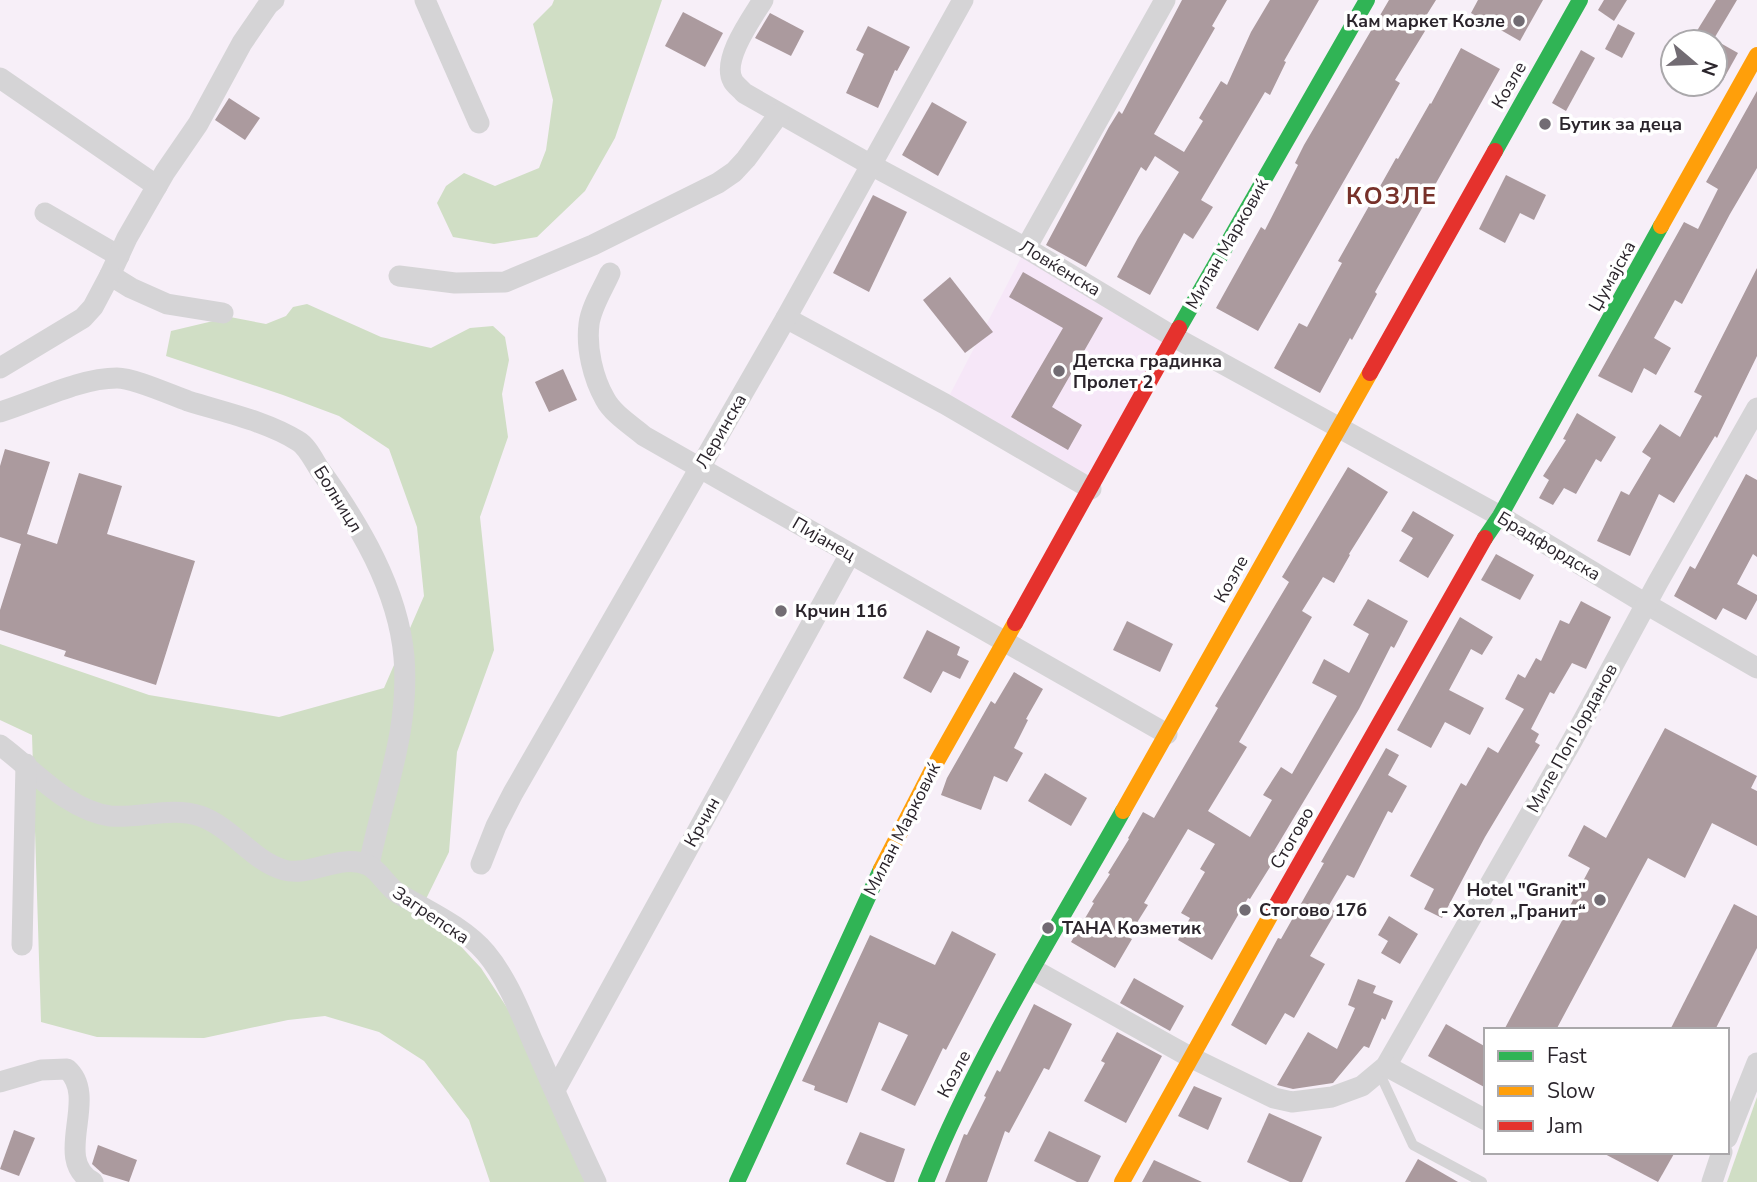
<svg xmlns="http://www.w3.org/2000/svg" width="1757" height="1182" font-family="'Nunito Sans',sans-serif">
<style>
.built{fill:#f6e7f8}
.green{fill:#d0dec5}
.building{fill:#ab9a9e}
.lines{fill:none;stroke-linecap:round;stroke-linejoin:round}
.lane{stroke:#d5d4d6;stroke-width:10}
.street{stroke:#d5d4d6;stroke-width:21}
.fast{stroke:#30b455;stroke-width:16}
.slow{stroke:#ff9f0a;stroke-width:16}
.jam{stroke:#e5322d;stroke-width:16}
.poi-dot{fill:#726c73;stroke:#fff;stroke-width:2.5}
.labels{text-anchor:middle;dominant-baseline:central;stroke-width:7;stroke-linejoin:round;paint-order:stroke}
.poi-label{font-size:18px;font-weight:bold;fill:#2b252c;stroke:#fff;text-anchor:start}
.street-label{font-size:18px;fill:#2b252c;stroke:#fff}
.district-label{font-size:24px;font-weight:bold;letter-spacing:2px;fill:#77312a;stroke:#fff}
</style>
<rect width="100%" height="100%" fill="#f7eff8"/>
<path class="built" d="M1026,248L1174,337L1091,489L945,404Z"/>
<g class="green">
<path d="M554,0H662L615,138L585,191L537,237L494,244L453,237L437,203L446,186L464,173L495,186L539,168L546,150L553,100L533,24L552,5Z"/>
<path d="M307,304L381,337L431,348L470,328L493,326L505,337L509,360L502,394L508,437L480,517L494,650L457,752L449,852L426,899L440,924L481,968L519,1026L587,1182H490L469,1120L424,1061L379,1032L325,1016L288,1020L204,1038L97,1037L41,1022L32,735L0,720V644L149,695L279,717L384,688L424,596L417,527L389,449L339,416L283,395L166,356L171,331L230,317L266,324L286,316L293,307Z"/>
<path d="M1757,1097V1182H1727Z"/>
</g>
<g class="building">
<path d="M1182,0H1227L1212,26L1215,28L1154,134L1184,152L1203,121L1199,118L1221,81L1227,85L1251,32L1270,0H1319L1284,61L1286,62L1270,95L1265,92L1201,200L1213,207L1193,239L1184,233L1150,295L1117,277L1138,238L1179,172L1155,156L1146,171L1141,167L1086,267L1046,245L1109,127L1119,111L1122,114Z"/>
<path d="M1389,0H1436L1419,27L1425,31L1395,80L1400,83L1258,331L1216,308L1261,227L1265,230L1298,165L1295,163L1304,145Z"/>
<path d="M1478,0H1543L1520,41L1471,13Z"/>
<path d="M1604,0H1627L1614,21L1598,10Z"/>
<path d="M1716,0H1737L1712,42H1690Z"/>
<path d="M683,12L723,33L705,67L665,46Z"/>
<path d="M770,13L804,31L791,56L755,38Z"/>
<path d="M1618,24L1635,33L1622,58L1605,49Z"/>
<path d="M868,26L910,47L897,71L895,70L878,108L846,93L864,54L856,50Z"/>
<path d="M1715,40L1738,53L1723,80L1715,76Z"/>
<path d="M1461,48L1500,69L1375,292L1377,294L1352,340L1350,338L1320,393L1274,368L1299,323L1307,327L1342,263L1338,261L1396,158L1398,159L1430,103L1431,104Z"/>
<path d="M1581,50L1595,58L1566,111L1552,103Z"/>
<path d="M1757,91V168L1730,214L1682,304L1675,300L1654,338L1671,348L1656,375L1644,368L1632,393L1598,376L1684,222L1698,229L1718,189L1706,182Z"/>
<path d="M229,98L260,118L245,140L215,120Z"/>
<path d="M932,102L967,122L938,176L902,155Z"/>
<path d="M1506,175L1546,195L1534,220L1520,213L1505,243L1479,229Z"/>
<path d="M873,195L907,212L869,292L833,273Z"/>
<path d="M1757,268V356L1717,438L1715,436L1674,503L1659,494L1630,556L1597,541L1621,491L1629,495L1651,458L1642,452L1660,424L1680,437L1702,396L1694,392Z"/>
<path d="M1023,272L1103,318L1052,407L1082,425L1068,450L1011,417L1063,328L1009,297Z"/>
<path d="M950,277L993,332L965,353L923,300Z"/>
<path d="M563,369L577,400L549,412L535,382Z"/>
<path d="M1577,413L1616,437L1601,462L1596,459L1576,494L1564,488L1553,505L1539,498L1549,480L1543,476L1566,440L1563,439Z"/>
<path d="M5,449L50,462L27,534L57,544L79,473L122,486L107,534L195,561L156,685L64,656L66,651L0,630V610L21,544L0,537V466Z"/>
<path d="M1348,467L1388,492L1349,554L1350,555L1334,583L1323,577L1302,611L1312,617L1239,742L1247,747L1208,811L1250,837L1272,800L1263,795L1281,767L1292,774L1337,696L1312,683L1324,659L1349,673L1369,634L1353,625L1368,599L1408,621L1394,648L1391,646L1359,709L1274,851L1278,854L1250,899L1248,898L1212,960L1178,940L1190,918L1181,913L1205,872L1200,869L1215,844L1188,829L1144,903L1148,905L1128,937L1132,939L1115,968L1071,942L1094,903L1092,902L1094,899L1110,874L1108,873L1129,839L1128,838L1143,812L1154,818L1218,708L1215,706L1289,582L1282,577Z"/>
<path d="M1746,474L1757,480V557L1753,554L1737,584L1757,595V600L1746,620L1723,608L1716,620L1674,596L1690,566L1695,569Z"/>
<path d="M1413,511L1454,535L1428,578L1399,561L1413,538L1401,531Z"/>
<path d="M1496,554L1534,575L1520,600L1481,580Z"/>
<path d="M1581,601L1611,617L1586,669L1572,663L1554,694L1550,692L1531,729L1539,734L1535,742L1540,745L1485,837L1442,918L1424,909L1434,889L1410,876L1461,783L1466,786L1488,747L1498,753L1524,709L1505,699L1518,674L1525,678L1536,658L1541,661L1560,620L1569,624Z"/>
<path d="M1460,617L1493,637L1482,655L1471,649L1449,690L1484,708L1470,735L1445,722L1431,748L1397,730Z"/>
<path d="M1127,621L1173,644L1160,672L1113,650Z"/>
<path d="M927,630L960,647L957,655L969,661L960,679L943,671L931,693L903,678Z"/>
<path d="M1014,672L1043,689L1026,719L1028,720L1014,748L1023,753L1007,782L994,776L981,810L941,795L947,778L991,701L995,704Z"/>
<path d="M1665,728L1757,776L1751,788L1757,791V846L1712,823L1685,878L1648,858L1556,1030H1504L1590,868L1568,856L1584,825L1606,838Z"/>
<path d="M1386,748L1399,755L1388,775L1407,786L1392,813L1388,811L1354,878L1347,875L1328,907L1336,912L1310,956L1325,964L1294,1018L1285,1013L1266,1045L1231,1025L1278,938L1281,939L1324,863L1321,862Z"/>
<path d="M1045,773L1087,798L1071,826L1028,801Z"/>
<path d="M1734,904L1757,916V948L1715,1030H1670Z"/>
<path d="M1389,916L1418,934L1400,964L1381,953L1388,941L1378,935Z"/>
<path d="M952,931L996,954L946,1050L943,1048L915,1106L881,1090L908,1035L879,1022L847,1103L814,1090L815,1086L802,1081L870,935L935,965Z"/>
<path d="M1134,978L1184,1006L1170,1031L1120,1003Z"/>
<path d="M1358,979L1376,986L1373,993L1393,1001L1385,1020L1382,1018L1369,1048L1364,1046L1333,1083L1293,1089L1277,1085L1308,1032L1337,1049L1355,1008L1348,1005Z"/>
<path d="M1034,1004L1072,1024L1049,1070L1044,1068L1009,1133L1005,1131L987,1182H945L964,1134L967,1135L986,1097L984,1096L997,1070L1000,1072Z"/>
<path d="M1446,1024L1486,1047V1088L1428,1056Z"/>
<path d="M1117,1032L1162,1056L1126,1123L1084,1101L1105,1063L1101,1061Z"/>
<path d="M1194,1086L1222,1098L1208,1130L1178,1116Z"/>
<path d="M1269,1113L1322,1137L1302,1182H1290L1247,1162Z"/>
<path d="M14,1130L35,1138L19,1176L0,1169Z"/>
<path d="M1049,1131L1101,1156L1088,1182H1077L1034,1161Z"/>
<path d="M860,1132L905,1149L894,1182H887L846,1164Z"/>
<path d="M98,1145L137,1160L129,1182L103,1174L92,1164Z"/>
<path d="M1601,1152H1675L1658,1182Z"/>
<path d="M1418,1159L1458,1182H1405Z"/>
<path d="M1154,1160L1202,1182H1142Z"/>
</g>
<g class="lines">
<path class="lane" d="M1379,1072L1413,1145L1482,1182"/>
<g class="street">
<path d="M425,0L479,123"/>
<path d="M763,0C752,18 721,60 733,81C735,85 741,89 744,93L871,165L1026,248L1174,337L1500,516L1646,604L1757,668"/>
<path d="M0,78L157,186"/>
<path d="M45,213L119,256"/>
<path d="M1026,248L1165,0"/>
<path d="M610,273C603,289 591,307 589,324C586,348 593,378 605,399C613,414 631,425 644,436L1167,734"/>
<path d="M399,276L455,283L505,282L593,245L718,183L734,172L746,159L779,114"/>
<path d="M223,313L167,304L131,288L110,275L127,238L165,172L198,124L242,43L268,5L274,0"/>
<path d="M786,318L945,404L1091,489"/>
<path d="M0,368L83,318L93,307L110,275"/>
<path d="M0,412C36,401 80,378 117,378C134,378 171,395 188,401C223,412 266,421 298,441C307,446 314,461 320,470C359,524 398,589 404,657C410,732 383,794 369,865"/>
<path d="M0,745C34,770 67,810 110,816C139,819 171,806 200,816C232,827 252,861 284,870C311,877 340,853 368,865C380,871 387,887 399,894C428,911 464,927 486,953C507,978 520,1012 533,1042C554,1089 574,1136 596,1182"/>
<path d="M481,864L496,826L513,793L786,318L963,0"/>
<path d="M22,945L26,764"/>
<path d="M1034,970L1190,1057L1274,1098L1292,1102L1332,1097L1362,1086L1386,1066L1572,741L1658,582L1757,408"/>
<path d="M1386,1066L1486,1120"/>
<path d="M0,1082L41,1070L67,1069C100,1098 51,1159 93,1182"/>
<path d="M555,1090L850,554"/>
<path d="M1727,1138L1757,1063"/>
<path d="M1712,1182L1722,1152"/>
</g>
<g class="fast">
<path d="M1495,151L1580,0"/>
<path d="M1179,328L1367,0"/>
<path d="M1485,538L1500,516L1661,226"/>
<path d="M737,1182L881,869"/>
<path d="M926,1182C978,1053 1054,933 1123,811"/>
</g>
<g class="slow">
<path d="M1661,226L1757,55"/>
<path d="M1123,811L1370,373"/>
<path d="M881,869L932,770L1015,623"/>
<path d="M1122,1182L1274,909"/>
</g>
<g class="jam">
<path d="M1370,373L1495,151"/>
<path d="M1015,623L1179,328"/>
<path d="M1274,909L1485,538"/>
</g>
</g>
<g class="poi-dot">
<circle cx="1519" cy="21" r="7"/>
<circle cx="1545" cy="124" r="7"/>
<circle cx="1059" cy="371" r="7"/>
<circle cx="781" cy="611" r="7"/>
<circle cx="1600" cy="900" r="7"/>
<circle cx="1245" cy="910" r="7"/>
<circle cx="1048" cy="928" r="7"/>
</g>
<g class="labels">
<g class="poi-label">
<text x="1505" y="21" text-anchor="end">Кам маркет Козле</text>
<text x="1559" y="124">Бутик за деца</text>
<text x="1073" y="361">Детска градинка<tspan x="1073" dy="21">Пролет 2</tspan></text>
<text x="795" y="611">Крчин 11б</text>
<text x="1586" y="890" text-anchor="end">Hotel "Granit"<tspan x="1586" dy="21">- Хотел „Гранит“</tspan></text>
<text x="1259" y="910">Стогово 17б</text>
<text x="1062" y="928">ТАНА Козметик</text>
</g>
<g class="street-label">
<text transform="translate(1509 85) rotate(-60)">Козле</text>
<text transform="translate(1227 244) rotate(-60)">Милан Марковиќ</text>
<text transform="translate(1060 268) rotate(31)">Ловќенска</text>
<text transform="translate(1612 276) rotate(-61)">Џумајска</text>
<text transform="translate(721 431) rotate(-60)">Леринска</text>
<text transform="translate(338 499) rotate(58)">Болницл</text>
<text transform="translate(824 539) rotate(30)">Пијанец</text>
<text transform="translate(1549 546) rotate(31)">Брадфордска</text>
<text transform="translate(1231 579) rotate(-61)">Козле</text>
<text transform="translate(1572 738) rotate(-61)">Миле Поп Јорданов</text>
<text transform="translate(702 822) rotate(-61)">Крчин</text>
<text transform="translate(902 829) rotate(-63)">Милан Марковиќ</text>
<text transform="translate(1292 838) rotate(-60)">Стогово</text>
<text transform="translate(431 915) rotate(34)">Загрепска</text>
<text transform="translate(954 1074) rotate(-62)">Козле</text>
</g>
<g class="district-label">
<text x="1392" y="196">КОЗЛЕ</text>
</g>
</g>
<rect x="1484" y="1028" width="245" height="126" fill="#ffffff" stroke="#aaa8ab" stroke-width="2"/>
<rect x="1498" y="1051" width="35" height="10" fill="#30b455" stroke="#aaa8ab" stroke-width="2"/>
<text x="1547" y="1063" font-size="21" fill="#2b252c">Fast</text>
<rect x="1498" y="1086" width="35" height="10" fill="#ff9f0a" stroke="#aaa8ab" stroke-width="2"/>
<text x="1547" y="1098" font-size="21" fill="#2b252c">Slow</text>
<rect x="1498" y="1121" width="35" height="10" fill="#e5322d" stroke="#aaa8ab" stroke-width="2"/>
<text x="1547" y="1133" font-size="21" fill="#2b252c">Jam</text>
<g transform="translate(1694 63) rotate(109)"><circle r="33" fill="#ffffff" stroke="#aaa8ab" stroke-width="2"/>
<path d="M0-5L12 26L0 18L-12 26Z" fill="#726c73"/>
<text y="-10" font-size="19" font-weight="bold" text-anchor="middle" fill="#2b252c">N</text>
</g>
</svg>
